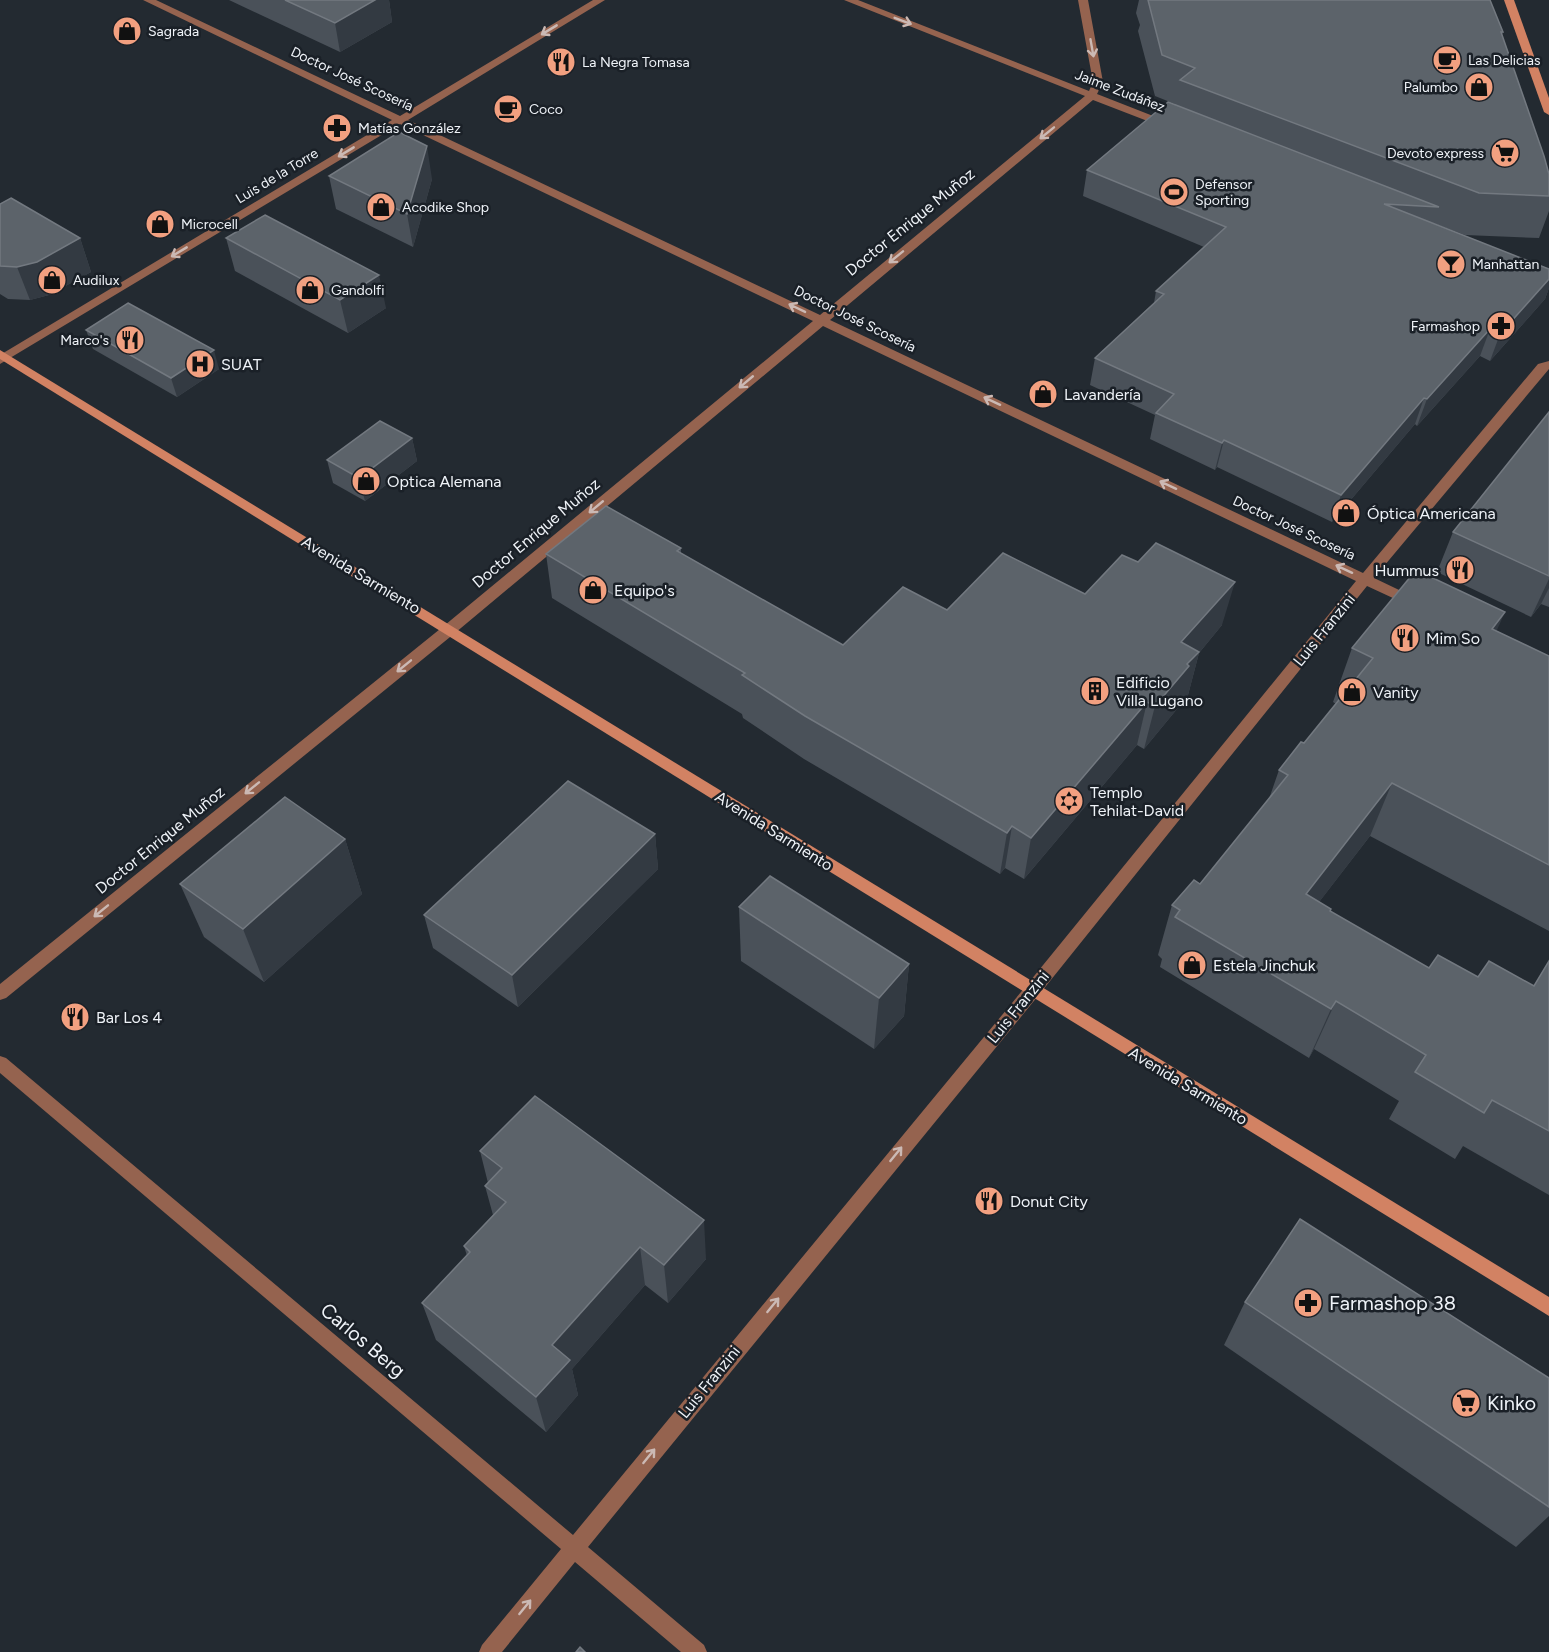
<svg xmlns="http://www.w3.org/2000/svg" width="1549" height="1652" font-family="Figtree,sans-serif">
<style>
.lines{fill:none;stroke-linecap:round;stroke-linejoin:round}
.street{fill:#95634f;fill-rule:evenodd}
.secondary{fill:#d28263;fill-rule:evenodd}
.wall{fill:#4a5159}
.shaded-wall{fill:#333a42}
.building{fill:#5c636a;stroke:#737980;stroke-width:1.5}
.oneway{stroke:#cbb9b4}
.labels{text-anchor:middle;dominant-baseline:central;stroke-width:5;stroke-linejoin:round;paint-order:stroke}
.far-poi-label{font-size:14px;fill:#eff3f8;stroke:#1a2027;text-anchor:start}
.far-street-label{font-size:14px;fill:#eff3f8;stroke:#1a2027}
.street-label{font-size:16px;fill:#eff3f8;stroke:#1a2027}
.poi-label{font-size:16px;fill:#eff3f8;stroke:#1a2027;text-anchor:start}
.near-poi-label{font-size:20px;fill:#eff3f8;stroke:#1a2027;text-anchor:start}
.near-street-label{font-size:20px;fill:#eff3f8;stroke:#1a2027}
</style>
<rect width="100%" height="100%" fill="#232a31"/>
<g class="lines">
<path class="street" d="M143,0H156L400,116L593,0H605L408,120L820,315L1085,96L844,0H858L1089,91L1093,82L1078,0H1088L1103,82L1097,94L1171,123V127H1163L1093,100L830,320L1363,573L1538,364L1549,361V369L1374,578L1418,599L1420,602L1418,605H1408L1367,586L1038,996L588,1547L704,1645L707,1652H681L575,1562L502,1652H479L482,1645L561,1549L0,1073V1056L6,1058L573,1535L1026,986L1356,581L823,326L455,633L6,998L0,1000V984L445,625L813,321L400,124L0,364V355L392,120Z"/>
<g class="secondary">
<path d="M1504,0H1514L1549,98V115L1544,112Z"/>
<path d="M0,350L1549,1297V1316L0,359Z"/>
</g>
</g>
<g class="wall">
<path d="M229,0H389L392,22L340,52Z"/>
<path d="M1139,0H1490L1503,32L1502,35L1549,174V211L1539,238L1465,235L1433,223V224L1549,269V288L1545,299L1490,361L1480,356L1417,426L1415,424L1332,522L1217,467L1215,470L1150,439L1155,415L1090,385L1095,358L1154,303L1156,291L1204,247L1083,196L1087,170L1175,105V104L1155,96L1138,31L1140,25L1136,13Z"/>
<path d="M329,176L432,179L413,247L336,209Z"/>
<path d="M0,204L80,238L91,272L49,295L30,300L8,299L0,294Z"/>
<path d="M226,238L386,308L348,333L235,271Z"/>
<path d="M86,330L219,369L177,397L93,349Z"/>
<path d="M1549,412V607L1541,604L1531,617L1437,572L1453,532Z"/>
<path d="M412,438L417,461L365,501L333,483L327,460Z"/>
<path d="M681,548V553L843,645L947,610L1085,594L1222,625L1199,653L1188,695L1179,704L1177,709L1144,749L1137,745L1024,879L1005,868L1000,874L804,759L743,718L742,714L552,598L546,554Z"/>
<path d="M1497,631L1549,656V931L1370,836L1319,902L1330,911L1429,968L1478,977L1534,986L1549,961V1195L1463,1146L1455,1159L1389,1119L1399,1101L1314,1049L1309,1058L1160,967L1162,959L1158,955L1172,905L1200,884L1269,799L1279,770L1304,743L1336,704L1333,702L1352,648Z"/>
<path d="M655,834L658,869L518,1007L433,948L424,915Z"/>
<path d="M345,839L362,894L264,982L204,937L180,884Z"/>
<path d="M739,907L909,964L904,1016L874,1049L741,961Z"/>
<path d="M480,1151L706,1259L668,1303L645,1285L572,1369L578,1395L546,1432L436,1340L422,1303L467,1256L464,1246L493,1215L485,1186L488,1183Z"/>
<path d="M1245,1302L1549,1378V1516L1516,1547L1224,1345Z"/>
</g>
<g class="shaded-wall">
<path d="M361,0H389L392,22L340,52L335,23Z"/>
<path d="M427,146L432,179L413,247L407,214Z"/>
<path d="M80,238L91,272L49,295L30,300L17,267Z"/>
<path d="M379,275L386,308L348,333L340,300Z"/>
<path d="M1549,279V288L1545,299L1490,361L1500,334Z"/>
<path d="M1490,329L1480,356L1417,426L1427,399Z"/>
<path d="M214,350L219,369L177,397L171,378Z"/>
<path d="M1424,398L1415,424L1332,522L1341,495Z"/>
<path d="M412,438L417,461L365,501L359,478Z"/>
<path d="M1224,440L1217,467L1215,470L1222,443Z"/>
<path d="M1549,579V588L1541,604L1531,617Z"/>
<path d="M1235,582L1222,625L1199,653L1188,695L1179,704L1177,709L1144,749L1155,706L1181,642Z"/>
<path d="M1505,612L1481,666L1492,629Z"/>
<path d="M1147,702L1137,745L1024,879L1031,838Z"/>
<path d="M1392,783L1370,836L1286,945L1306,894Z"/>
<path d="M1012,826L1005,868L1000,874L1007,833Z"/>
<path d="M655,834L658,869L518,1007L512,975Z"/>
<path d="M345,839L362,894L264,982L243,929Z"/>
<path d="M909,964L904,1016L874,1049L879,998Z"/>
<path d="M1336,1001L1314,1049L1309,1058L1331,1009Z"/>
<path d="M704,1220L706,1259L668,1303L664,1265Z"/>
<path d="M640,1247L645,1285L572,1369L578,1395L546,1432L536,1397L552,1345Z"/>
</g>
<g class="building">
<path d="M285,0H375L335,23Z"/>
<path d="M1148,0H1490L1503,32H1501L1544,156L1549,174V196L1479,193L1180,80L1195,68L1162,55Z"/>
<path d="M1168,102L1439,207L1384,204L1549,269V279L1500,334L1490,329L1427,399L1424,398L1341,495L1224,440L1222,443L1156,413L1174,394L1095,358L1164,294L1156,291L1226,227L1087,170Z"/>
<path d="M399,132L427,146L407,214L329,176Z"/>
<path d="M11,198L80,238L37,262L17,267L0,266V204Z"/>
<path d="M265,215L379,275L340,300L226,238Z"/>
<path d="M128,303L214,350L171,378L86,330Z"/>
<path d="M1549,412V576L1453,532Z"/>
<path d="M380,421L412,438L359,478L327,460Z"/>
<path d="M606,506L681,548L677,551L843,645L903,587L947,610L1003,553L1085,594L1122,555L1138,562L1156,543L1235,582L1181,642L1199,652L1187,664L1189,666L1155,706L1147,702L1031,838L1012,826L1007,833L805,716L742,675L745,673L546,554Z"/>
<path d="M1416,570L1505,612L1492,629L1549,656V865L1392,783L1306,894L1331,909L1330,911L1429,968L1438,955L1478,977L1489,961L1534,986L1549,961V1131L1492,1100L1484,1113L1415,1072L1426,1055L1336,1001L1331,1009L1175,917L1180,910L1172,905L1194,880L1200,884L1288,775L1279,770L1301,742L1304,743L1373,658L1352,648Z"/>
<path d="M568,781L655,834L512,975L424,915Z"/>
<path d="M285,797L345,839L243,929L180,884Z"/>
<path d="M770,876L909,964L879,998L739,907Z"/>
<path d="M535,1096L704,1220L664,1265L640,1247L552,1345L570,1360L536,1397L422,1303L470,1252L464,1246L506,1202L485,1186L502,1168L480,1151Z"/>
<path d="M1300,1219L1549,1378V1507L1245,1302Z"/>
<path d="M580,1647L585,1652H576Z"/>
</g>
<defs><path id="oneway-shaft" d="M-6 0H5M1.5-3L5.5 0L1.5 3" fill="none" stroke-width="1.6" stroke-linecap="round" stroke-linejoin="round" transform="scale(1.5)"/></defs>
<g class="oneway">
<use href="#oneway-shaft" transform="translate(903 21) rotate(21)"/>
<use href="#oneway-shaft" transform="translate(549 30) rotate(149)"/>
<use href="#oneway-shaft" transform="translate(1092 48) rotate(80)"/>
<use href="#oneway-shaft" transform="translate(1047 133) rotate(141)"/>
<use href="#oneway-shaft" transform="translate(346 152) rotate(149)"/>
<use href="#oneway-shaft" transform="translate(179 252) rotate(149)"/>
<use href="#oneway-shaft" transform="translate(896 257) rotate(141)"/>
<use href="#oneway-shaft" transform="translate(797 308) rotate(-154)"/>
<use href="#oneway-shaft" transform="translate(746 382) rotate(140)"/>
<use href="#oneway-shaft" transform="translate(992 401) rotate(-155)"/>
<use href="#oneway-shaft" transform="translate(1168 485) rotate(-155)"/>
<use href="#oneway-shaft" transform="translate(596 507) rotate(140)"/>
<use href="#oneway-shaft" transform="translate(1344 569) rotate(-155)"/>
<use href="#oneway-shaft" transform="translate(404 666) rotate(141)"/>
<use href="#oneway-shaft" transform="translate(252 788) rotate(141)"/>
<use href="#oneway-shaft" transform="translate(101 911) rotate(141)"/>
<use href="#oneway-shaft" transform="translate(896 1154) rotate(-51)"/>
<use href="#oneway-shaft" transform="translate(773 1305) rotate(-51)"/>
<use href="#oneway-shaft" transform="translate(649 1456) rotate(-51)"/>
<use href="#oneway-shaft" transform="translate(525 1607) rotate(-51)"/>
</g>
<defs>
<g id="shop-disc" transform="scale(1.5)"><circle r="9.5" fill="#f2a080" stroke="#1a2027"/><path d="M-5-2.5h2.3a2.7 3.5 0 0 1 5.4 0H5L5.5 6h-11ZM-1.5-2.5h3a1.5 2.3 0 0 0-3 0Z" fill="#111"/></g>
<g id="cafe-disc" transform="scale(1.5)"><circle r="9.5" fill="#f2a080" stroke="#1a2027"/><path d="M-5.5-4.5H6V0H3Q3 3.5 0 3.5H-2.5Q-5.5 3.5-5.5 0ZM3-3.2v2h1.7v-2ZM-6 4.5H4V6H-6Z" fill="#111"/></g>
<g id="restaurant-disc" transform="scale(1.5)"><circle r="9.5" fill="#f2a080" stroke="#1a2027"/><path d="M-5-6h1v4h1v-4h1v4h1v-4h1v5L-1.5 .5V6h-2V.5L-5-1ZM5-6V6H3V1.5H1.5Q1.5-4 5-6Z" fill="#111"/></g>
<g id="pharmacy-disc" transform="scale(1.5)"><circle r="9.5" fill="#f2a080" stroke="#1a2027"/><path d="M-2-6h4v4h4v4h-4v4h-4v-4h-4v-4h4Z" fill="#111"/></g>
<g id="supermarket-disc" transform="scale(1.5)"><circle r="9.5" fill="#f2a080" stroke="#1a2027"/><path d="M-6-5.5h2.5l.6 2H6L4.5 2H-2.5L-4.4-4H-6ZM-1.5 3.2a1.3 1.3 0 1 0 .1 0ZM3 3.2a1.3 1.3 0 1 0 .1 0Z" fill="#111"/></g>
<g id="stadium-disc" transform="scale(1.5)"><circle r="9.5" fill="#f2a080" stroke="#1a2027"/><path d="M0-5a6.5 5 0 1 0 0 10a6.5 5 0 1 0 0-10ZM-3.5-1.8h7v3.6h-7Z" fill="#111"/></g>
<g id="bar-disc" transform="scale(1.5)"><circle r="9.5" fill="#f2a080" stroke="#1a2027"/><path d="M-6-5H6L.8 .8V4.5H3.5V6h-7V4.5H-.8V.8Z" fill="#111"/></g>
<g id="hospital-disc" transform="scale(1.5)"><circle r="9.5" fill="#f2a080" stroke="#1a2027"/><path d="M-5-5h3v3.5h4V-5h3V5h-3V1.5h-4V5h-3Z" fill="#111"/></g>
<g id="building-disc" transform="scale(1.5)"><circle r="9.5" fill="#f2a080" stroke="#1a2027"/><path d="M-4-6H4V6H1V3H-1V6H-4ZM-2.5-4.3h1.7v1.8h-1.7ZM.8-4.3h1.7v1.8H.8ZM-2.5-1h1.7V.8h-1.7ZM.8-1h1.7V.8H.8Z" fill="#111"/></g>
<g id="synagogue-disc" transform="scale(1.5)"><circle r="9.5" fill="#f2a080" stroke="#1a2027"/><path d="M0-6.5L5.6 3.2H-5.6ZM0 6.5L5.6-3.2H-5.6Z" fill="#111"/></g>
</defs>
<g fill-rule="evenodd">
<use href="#shop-disc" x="127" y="31"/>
<use href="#cafe-disc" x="1447" y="60"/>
<use href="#restaurant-disc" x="561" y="62"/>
<use href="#shop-disc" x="1479" y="87"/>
<use href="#cafe-disc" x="508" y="109"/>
<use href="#pharmacy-disc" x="337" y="128"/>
<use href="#supermarket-disc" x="1505" y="153"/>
<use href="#stadium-disc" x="1174" y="192"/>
<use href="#shop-disc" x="381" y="207"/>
<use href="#shop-disc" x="160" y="224"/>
<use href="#bar-disc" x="1451" y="264"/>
<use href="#shop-disc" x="52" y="280"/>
<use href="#shop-disc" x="310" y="290"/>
<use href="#pharmacy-disc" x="1501" y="326"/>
<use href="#restaurant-disc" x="130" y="340"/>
<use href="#hospital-disc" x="200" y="364"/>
<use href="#shop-disc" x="1043" y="394"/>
<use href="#shop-disc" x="366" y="481"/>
<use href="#shop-disc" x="1346" y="513"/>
<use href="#restaurant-disc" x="1460" y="570"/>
<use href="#shop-disc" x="593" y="590"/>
<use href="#restaurant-disc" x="1405" y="638"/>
<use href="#building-disc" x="1095" y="691"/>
<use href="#shop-disc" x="1352" y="692"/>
<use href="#synagogue-disc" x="1069" y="801"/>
<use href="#shop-disc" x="1192" y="965"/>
<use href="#restaurant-disc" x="75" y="1017"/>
<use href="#restaurant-disc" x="989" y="1201"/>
<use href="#pharmacy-disc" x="1308" y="1303"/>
<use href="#supermarket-disc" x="1466" y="1403"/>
</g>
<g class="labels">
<g class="far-poi-label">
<text x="148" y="31">Sagrada</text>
<text x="1468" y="60">Las Delicias</text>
<text x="582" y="62">La Negra Tomasa</text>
<text x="1458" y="87" text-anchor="end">Palumbo</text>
<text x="529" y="109">Coco</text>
<text x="358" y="128">Matías González</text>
<text x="1484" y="153" text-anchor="end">Devoto express</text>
<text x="1195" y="184">Defensor<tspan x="1195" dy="16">Sporting</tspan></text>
<text x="402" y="207">Acodike Shop</text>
<text x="181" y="224">Microcell</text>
<text x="1472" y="264">Manhattan</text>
<text x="73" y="280">Audilux</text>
<text x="331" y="290">Gandolfi</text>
<text x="1480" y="326" text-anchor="end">Farmashop</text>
<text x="109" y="340" text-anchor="end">Marco's</text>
</g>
<g class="far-street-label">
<text transform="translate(352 79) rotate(25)">Doctor José Scosería</text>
<text transform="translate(1120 91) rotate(21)">Jaime Zudáñez</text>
<text transform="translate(277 176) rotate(-31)">Luis de la Torre</text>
<text transform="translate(855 319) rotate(26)">Doctor José Scosería</text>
<text transform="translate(1294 528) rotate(25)">Doctor José Scosería</text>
</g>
<g class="street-label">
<text transform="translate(910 222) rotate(-39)">Doctor Enrique Muñoz</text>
<text transform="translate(536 533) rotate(-40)">Doctor Enrique Muñoz</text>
<text transform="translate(361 575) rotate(31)">Avenida Sarmiento</text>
<text transform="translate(1324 630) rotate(-51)">Luis Franzini</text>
<text transform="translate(774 831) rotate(32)">Avenida Sarmiento</text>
<text transform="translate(160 840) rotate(-39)">Doctor Enrique Muñoz</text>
<text transform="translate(1018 1007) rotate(-51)">Luis Franzini</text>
<text transform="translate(1188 1086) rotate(31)">Avenida Sarmiento</text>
<text transform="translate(709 1382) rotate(-51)">Luis Franzini</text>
</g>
<g class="poi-label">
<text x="221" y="364">SUAT</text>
<text x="1064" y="394">Lavandería</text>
<text x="387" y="481">Optica Alemana</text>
<text x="1367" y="513">Óptica Americana</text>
<text x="1439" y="570" text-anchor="end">Hummus</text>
<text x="614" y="590">Equipo's</text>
<text x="1426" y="638">Mim So</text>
<text x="1116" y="682">Edificio<tspan x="1116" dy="18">Villa Lugano</tspan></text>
<text x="1373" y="692">Vanity</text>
<text x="1090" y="792">Templo<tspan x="1090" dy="18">Tehilat-David</tspan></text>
<text x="1213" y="965">Estela Jinchuk</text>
<text x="96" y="1017">Bar Los 4</text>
<text x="1010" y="1201">Donut City</text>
</g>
<g class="near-poi-label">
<text x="1329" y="1303">Farmashop 38</text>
<text x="1487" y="1403">Kinko</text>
</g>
<g class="near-street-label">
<text transform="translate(363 1340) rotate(40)">Carlos Berg</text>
</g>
</g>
</svg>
